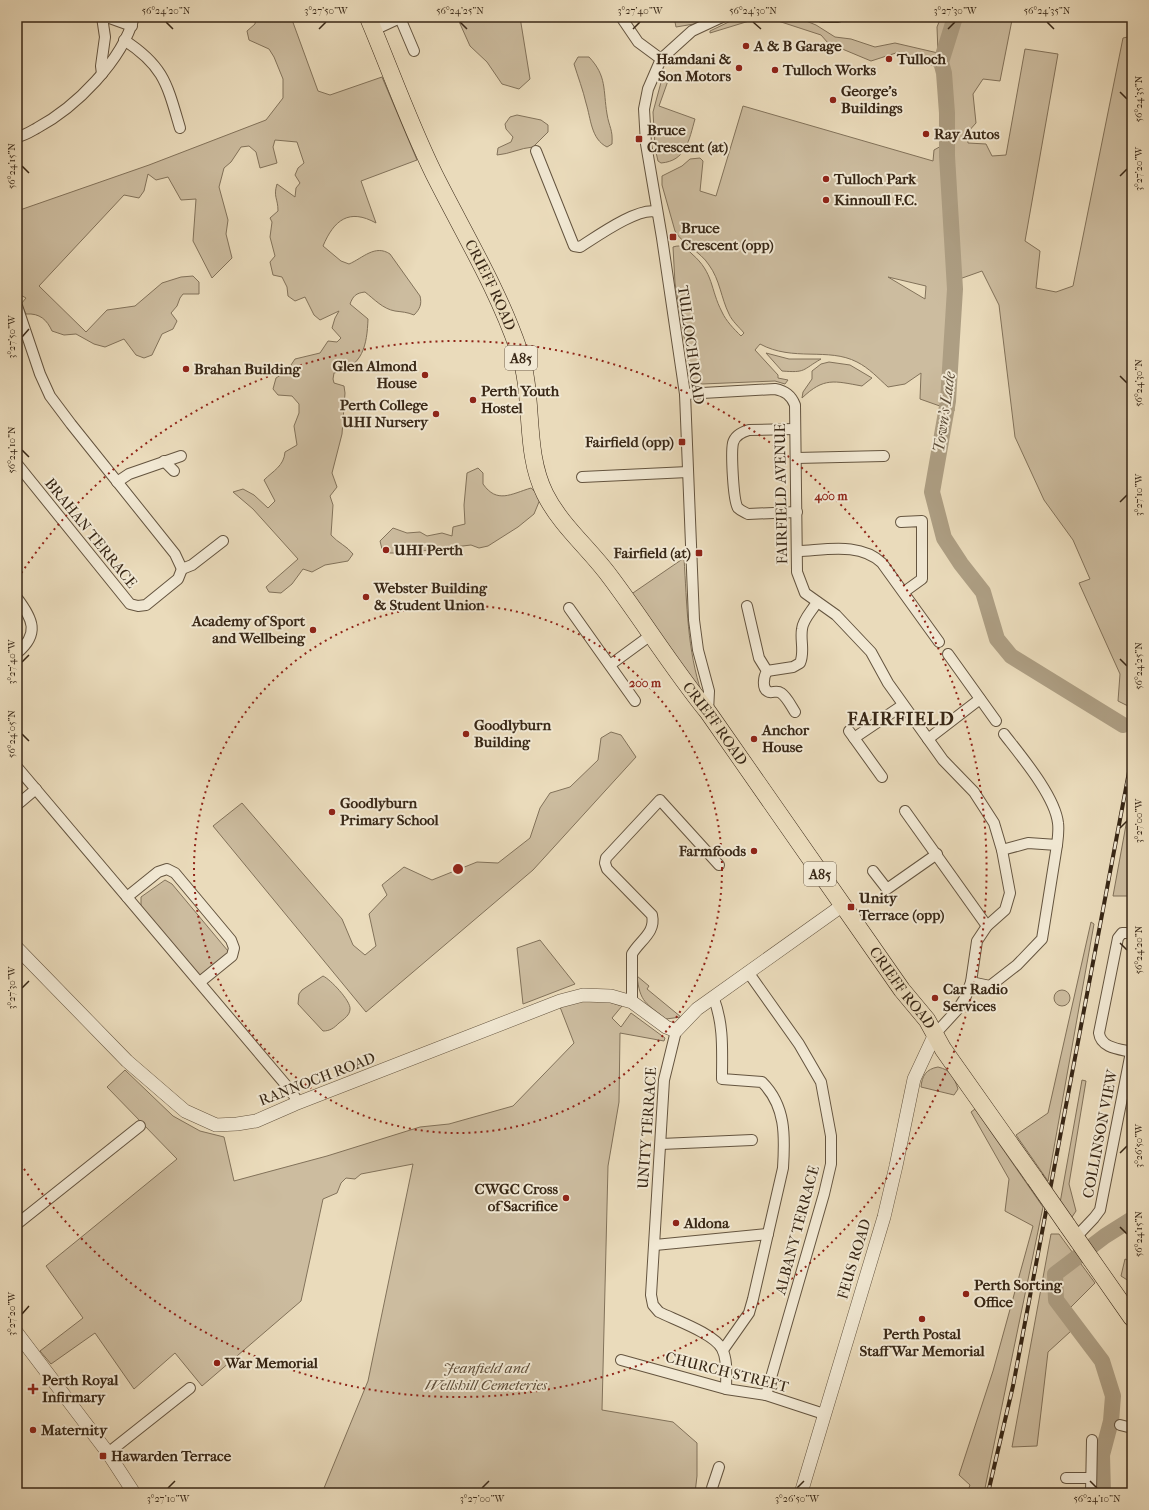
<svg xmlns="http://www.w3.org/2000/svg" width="1149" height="1510" font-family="'IM FELL French Canon',serif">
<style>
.green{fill:#ccbc9f;stroke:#82725a;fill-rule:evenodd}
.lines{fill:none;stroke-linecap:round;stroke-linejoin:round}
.river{stroke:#ad9e83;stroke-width:16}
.minor-casing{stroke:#64543f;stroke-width:12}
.tertiary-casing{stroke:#64543f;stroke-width:14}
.primary-casing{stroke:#382716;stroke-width:18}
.minor{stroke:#f1e8d3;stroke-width:10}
.tertiary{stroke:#f1e8d3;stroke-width:13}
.primary{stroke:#eadbbb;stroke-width:17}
.rail-casing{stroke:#382716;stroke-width:4}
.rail{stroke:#f1e8d3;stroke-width:2.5;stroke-dasharray:8;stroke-linecap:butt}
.primary-bridge-casing{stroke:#382716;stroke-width:18;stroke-linecap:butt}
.primary-bridge{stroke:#eadbbb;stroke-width:17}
.ticks{fill:none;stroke:#382716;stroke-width:1.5}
.ring{fill:none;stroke:#8f2418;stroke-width:2;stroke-dasharray:2 4}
.poi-dot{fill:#8f2418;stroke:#f1e8d3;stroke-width:1.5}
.labels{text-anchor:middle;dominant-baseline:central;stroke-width:4;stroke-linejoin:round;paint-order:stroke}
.shield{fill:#f1e8d3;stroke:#70614f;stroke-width:1}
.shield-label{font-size:14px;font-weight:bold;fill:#382716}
.poi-label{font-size:15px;font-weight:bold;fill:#382716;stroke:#f1e8d3;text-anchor:start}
.street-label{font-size:15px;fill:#382716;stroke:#f1e8d3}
.park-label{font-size:15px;font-style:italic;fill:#5d4c38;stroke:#f1e8d3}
.water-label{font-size:16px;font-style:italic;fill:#5b4b37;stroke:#f1e8d3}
.district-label{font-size:19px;font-weight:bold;letter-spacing:1px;fill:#382716;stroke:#f1e8d3}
.centre{fill:#8f2418;stroke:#f1e8d3;stroke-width:2}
.ring-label{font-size:12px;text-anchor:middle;font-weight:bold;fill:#8f2418;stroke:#f1e8d3;stroke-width:4;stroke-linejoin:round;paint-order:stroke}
.neatline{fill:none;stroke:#382716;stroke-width:1.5}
.ticks-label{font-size:10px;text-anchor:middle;fill:#382716}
</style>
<rect width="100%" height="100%" fill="#eadbbb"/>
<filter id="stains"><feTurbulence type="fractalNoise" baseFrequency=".005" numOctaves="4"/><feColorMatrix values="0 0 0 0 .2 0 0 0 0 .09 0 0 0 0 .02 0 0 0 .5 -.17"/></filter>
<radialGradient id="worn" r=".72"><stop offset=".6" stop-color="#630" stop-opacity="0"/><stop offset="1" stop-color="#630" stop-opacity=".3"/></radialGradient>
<g class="green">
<path d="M256,17H291L318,91L330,95L382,77L417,160L361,181L376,223C349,208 334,220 323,246L341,261L349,264C363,258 375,244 390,254L420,296C422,304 420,309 414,315C407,312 402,312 395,311C383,309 374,299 365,292C356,293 353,296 350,304L368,319C367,345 363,367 334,373L333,379L334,383L344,386L345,393L342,434L332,473L337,487L330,496L333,505L331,535C338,543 347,546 353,554L348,561L325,565L312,572L303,569L292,584L281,593L269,592L266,587L298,559L253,509L233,492L243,489L254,495L268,508L275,501L264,480C273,471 284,466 285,452L297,445L294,426L299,413V404L292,396L278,395L273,389L276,378L284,373L293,372L291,365L295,359L320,353L328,341L337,342L341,338L332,328L335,318L339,311L320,320L314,315L305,297L295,301L288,296L287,287L282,277L273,275L270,262L275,256L270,237L272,222L270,218L278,211C278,198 273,197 277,184L295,197L296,188L300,183L295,175L298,168L304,163L297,142L275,140L273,147L277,163L260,168L256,152L249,146L241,147L231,162L224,168L219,187L228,220L226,234L232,258L212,278L193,241L196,199L181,200L168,177L156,180L148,174L144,191L139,198L124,195L39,286L86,332L107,310L135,306L162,283L181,277L193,276L199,282V294H183L180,298L177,306L171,313L177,321L173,329L162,334L152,355L144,358L136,355L124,339L105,347L94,344L76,334L64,335L52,331C47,320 40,313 26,314L21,304L26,298L17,293V211L149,165L266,120L283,98V79L274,57L269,49L249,40L247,31L255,24Z"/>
<path d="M457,17H520L530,79L519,89L502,84L487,62L470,46Z"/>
<path d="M674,17H706L694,24L676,27Z"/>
<path d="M739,17H796L816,25L835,37L851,39L875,47L895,43L938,53L937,27L941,17H1010L1012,20L1000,81L983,79L973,94L976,123L967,133L968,143L986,144L992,156L1006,155L1025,49L1058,54L1025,241L1040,251L1036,288L1056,292L1073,286L1123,38L1132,36V708L1118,701L1120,674L1079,583L1090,579L1073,540L1044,500L1015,437L999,305L982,271L951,282L954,411L920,399L921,373L905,384L888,387C878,378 869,368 857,362C828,347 793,362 760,344L755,350L778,375V378L788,380L785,384L775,381L702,384L694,381L690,373L675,283L673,247C682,244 686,248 692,254C714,273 710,289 722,312C726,321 734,329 741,336L744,333C739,327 732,321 729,314C721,298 720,280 709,265C700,251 683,245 675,231L662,185V176L682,166L690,159L700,158L703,161L700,191L716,196L743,106L933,161L934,150L943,145L939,68L899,52L871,61L828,43L821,35L772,19L759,18L710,33V31ZM888,277L926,286L925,299Z"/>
<path d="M578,57H589C607,76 603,90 607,114C609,127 613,129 612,144L607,147C591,139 591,119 586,103C583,90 578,77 574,64Z"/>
<path d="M663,75L669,78L659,106L695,119C689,140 686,161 661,163L658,161L655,148L653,112Z"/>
<path d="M517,115L541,120L548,125V132L533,147C520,148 510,154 497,155L498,148L511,142L513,137L506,129L505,124L510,117Z"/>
<path d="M766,353L789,359H821C802,370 806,373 782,371Z"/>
<path d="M829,362L850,365L872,378L862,386C834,381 824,377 802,398L803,392L812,379V371L821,364Z"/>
<path d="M478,468L483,473V484C497,504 511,494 531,488L541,497L534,514L518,527L488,546L479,548L471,545L404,553H390L382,549L380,541L393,528L407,533L420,532L427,536L442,533L452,536L453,527L465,524L464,505L467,473Z"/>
<path d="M684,558C687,604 687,650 702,694L630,595Z"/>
<path d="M611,732L621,735L636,757L533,870L366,1012L213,826L242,803L342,919L353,945L365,955L376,946L369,914L387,895L382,885L404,867L432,880L477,862L498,863L530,838L540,808L550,793L570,787L598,760L601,738Z"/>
<path d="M1132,792V896H1113Z"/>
<path d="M165,880L172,884L228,951V956L201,978L141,908V897Z"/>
<path d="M1091,922L1094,924L1048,1181L1016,1135L1048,1113Z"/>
<path d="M540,940L575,984L523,1004L517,948Z"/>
<path d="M323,976C330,979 351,1001 350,1009C350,1015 344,1019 339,1023C334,1028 330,1031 323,1031L298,1004L299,994L302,990Z"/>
<path d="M637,976L649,986L647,989L681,1017L666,1019C646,1003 640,1003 637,976Z"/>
<circle cx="1062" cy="998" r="8"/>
<path d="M579,1001H606L622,1006L612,1018L621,1027L631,1013L665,1038L664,1041L620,1033L619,1102L608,1166L602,1410L673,1422L697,1443V1476L695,1493H322L368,1381L413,1164L361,1174L355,1179L346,1178L341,1183L337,1193L323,1199L301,1301L202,1386L175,1353L134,1389L95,1333L51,1364L40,1351L83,1318L46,1266L177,1159L107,1087L125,1070L173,1116L200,1131L224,1137L234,1181L327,1156L420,1127L449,1124L513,1106L574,1043L560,1007Z"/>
<path d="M938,1067C951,1070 954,1077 958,1089L954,1095L921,1087C922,1076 926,1069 938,1067Z"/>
<path d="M1082,1080L1086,1081L1069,1184L1076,1211L1072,1217L1060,1203Z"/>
<path d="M975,1109L1043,1207L984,1493H967L970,1485L959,1475L993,1371L1033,1226L1005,1211L1009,1179L971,1112Z"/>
<path d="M1051,1234H1059L1095,1283L1070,1308L1071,1331L1048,1352L1037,1446L1012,1447Z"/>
<path d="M1125,1259L1132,1262V1283L1121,1276Z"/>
</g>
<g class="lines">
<g class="river">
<path d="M955,17L941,62L944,73L947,113V156L955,289L948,401L932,492L944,538L961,564L983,592L997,639L1011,656L1123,725"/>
<path d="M1103,1493L1102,1455L1111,1421L1113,1396L1102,1361L1056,1300L1055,1274L1105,1236L1132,1219"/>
</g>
<g class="minor-casing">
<g id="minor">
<path d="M102,17L105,37L101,66L102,74"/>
<path d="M107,17L132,26"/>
<path d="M621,17L638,42L661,59"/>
<path d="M822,17H838"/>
<path d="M374,30L400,18L414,51"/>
<path d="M124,40C164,66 167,84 180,128"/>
<path d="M17,137C24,136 30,132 37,128C76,107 122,61 134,17"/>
<path d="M536,151L574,246L580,247C596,237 639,206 657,212"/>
<path d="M17,306L40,374L50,396L71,424L175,554L182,569L192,565L223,541"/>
<path d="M685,394L775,389C785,391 791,395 795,405L797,572L805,593L836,615L871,652L888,683L943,760L974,792L994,823L1002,850L1010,893L1005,910L987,926L977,941L971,982L966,996L958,1009L935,1034"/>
<path d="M795,429L749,430C742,432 735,435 733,443C731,452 733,501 738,508C741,511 744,512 748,514L797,512"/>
<path d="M796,458L884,456"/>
<path d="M164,461L174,471"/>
<path d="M17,464L130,604L138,606L146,605L178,579L182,569"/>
<path d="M582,477L688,472"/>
<path d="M117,482L129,474L181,456"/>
<path d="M901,522L922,521V579L904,592"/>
<path d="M798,551C826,550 860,542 882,563L939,642"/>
<path d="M17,598C33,619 40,634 17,653"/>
<path d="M747,606L759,658L767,671C764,676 761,689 769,692C773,693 777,690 781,693C787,697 791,706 795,712"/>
<path d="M569,608L635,701"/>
<path d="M948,654L996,721"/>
<path d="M610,665L651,635"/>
<path d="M767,671L793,667L800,663C805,652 800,641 802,629C803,619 812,611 817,602"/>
<path d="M708,712L709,691L698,650L694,620L685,394L662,238L646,144L644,109L648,89L661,59L692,31L722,17"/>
<path d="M849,731L882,777"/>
<path d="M854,738L903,705"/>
<path d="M928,739L980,699"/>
<path d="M17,767L286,1085L295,1097V1104"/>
<path d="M17,805L36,789"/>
<path d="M905,811L987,926"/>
<path d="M1002,850L1028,843L1057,845C1058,837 1059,830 1058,823C1055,796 1021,756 1004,734"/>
<path d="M873,871L887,889L937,854"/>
<path d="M127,897L158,872L167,869L175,873L231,940L234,948L232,956L200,982"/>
<path d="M1132,933H1122L1118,938L1099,1033C1101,1048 1119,1049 1132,1052"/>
<path d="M748,972L799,1044L821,1082L831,1136V1164L824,1194L766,1395"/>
<path d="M971,982L990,986L1017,965L1042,939L1057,845"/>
<path d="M714,999C724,1026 722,1051 722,1079L762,1082C786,1106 785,1136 783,1168L753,1299L749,1313L723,1350"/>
<path d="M632,1002V954C640,940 656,933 652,915L607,869L605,863L606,858L660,800L719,865"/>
<path d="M676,1031L664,1080L651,1295L653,1305L659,1312C675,1320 715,1334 722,1349C728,1360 726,1377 726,1389"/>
<path d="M661,1144L752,1140"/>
<path d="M17,1224L140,1126"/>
<path d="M1076,1237L1094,1218L1100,1210L1131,1052"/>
<path d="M655,1245L768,1234"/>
<path d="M621,1360L726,1389L766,1395L824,1414"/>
<path d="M1120,1425L1132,1428"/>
<path d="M108,1453L190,1388"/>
<path d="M1066,1478H1091"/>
<path d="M713,1493L712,1488L719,1467"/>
<path d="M1091,1493L1092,1440"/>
</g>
</g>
<g class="tertiary-casing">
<g id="tertiary">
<path d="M17,948L127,1061L185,1111L216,1125L237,1124L256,1121L295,1104L560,1001L583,995L611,996L632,1002L666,1027L676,1031L697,1009L843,905"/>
<path d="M17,1333L108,1453L134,1493"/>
<path d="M801,1493L884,1217L896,1166L914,1079L935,1034"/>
</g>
</g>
<g class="primary-casing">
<g id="primary">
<path id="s1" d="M368,17C390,69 409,123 434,174C463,232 498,289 519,351C535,397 523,450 545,494C561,526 590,549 611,578C644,622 673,669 708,712L902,990L927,1020L943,1049L1035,1179"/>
<path d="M1067,1225L1132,1318"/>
</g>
</g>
<use href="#minor" class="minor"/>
<use href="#tertiary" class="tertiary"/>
<use href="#primary" class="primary"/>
<g class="rail-casing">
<path id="rail" d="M988,1493L1013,1386L1132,756"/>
</g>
<use href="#rail" class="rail"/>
<g class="primary-bridge-casing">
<path id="primary-bridge" d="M1035,1179L1067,1225"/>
</g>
<use href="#primary-bridge" class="primary-bridge"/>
</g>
<path class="ticks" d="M166,22L173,29M460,22L467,29M753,22L761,29M1047,22L1054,29M319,29L326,22M633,29L640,22M948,29L955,22M1120,92L1127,99M22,166L29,173M1120,176L1127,169M22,337L29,329M1120,376L1127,383M22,450L29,457M1120,502L1127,495M1120,659L1127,666M22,662L29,655M22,734L29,741M1120,828L1127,821M1120,943L1127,950M22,988L29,981M1120,1153L1127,1146M1120,1227L1127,1234M22,1314L29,1306M1090,1481L1097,1488M168,1488L175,1481M482,1488L489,1481M797,1488L804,1481"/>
<g class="ring">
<circle cx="458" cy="869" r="264"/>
<path d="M18 578A528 528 0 1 1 18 1160"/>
</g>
<g class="poi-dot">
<circle cx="746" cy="46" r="4"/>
<circle cx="889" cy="59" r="4"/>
<circle cx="739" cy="68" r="4"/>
<circle cx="775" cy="70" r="4"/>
<circle cx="833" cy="100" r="4"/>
<circle cx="926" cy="134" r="4"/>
<rect x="635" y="135" width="8" height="8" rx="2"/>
<circle cx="826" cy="179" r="4"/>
<circle cx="826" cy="200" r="4"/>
<rect x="669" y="233" width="8" height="8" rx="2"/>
<circle cx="186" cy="369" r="4"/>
<circle cx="425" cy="375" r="4"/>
<circle cx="473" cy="400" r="4"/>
<circle cx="436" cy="414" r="4"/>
<rect x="678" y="438" width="8" height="8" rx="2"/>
<circle cx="386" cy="550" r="4"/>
<rect x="695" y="549" width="8" height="8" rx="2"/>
<circle cx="366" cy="597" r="4"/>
<circle cx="313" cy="630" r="4"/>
<circle cx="466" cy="734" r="4"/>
<circle cx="754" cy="739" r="4"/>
<circle cx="332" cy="812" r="4"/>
<circle cx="754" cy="851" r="4"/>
<rect x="847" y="903" width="8" height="8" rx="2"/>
<circle cx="935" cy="998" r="4"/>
<circle cx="566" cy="1198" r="4"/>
<circle cx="676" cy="1223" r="4"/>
<circle cx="966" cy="1294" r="4"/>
<circle cx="922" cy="1319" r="4"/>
<circle cx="217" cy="1363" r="4"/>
<path d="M31 1383h4v4h4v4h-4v4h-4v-4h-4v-4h4z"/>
<circle cx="33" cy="1430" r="4"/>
<rect x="99" y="1452" width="8" height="8" rx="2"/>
</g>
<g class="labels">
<g class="shield">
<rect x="505" y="346" width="32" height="24" rx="3"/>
<rect x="804" y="862" width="32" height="24" rx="3"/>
</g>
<g class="shield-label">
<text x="521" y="358">A85</text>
<text x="820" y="874">A85</text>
</g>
<g class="poi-label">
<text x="754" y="46">A &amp; B Garage</text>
<text x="731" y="59" text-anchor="end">Hamdani &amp;<tspan x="731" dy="17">Son Motors</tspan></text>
<text x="897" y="59">Tulloch</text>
<text x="783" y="70">Tulloch Works</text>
<text x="841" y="91">George's<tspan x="841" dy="17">Buildings</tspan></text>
<text x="647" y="130">Bruce<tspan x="647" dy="17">Crescent (at)</tspan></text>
<text x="934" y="134">Ray Autos</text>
<text x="834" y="179">Tulloch Park</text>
<text x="834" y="200">Kinnoull F.C.</text>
<text x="681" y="228">Bruce<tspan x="681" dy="17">Crescent (opp)</tspan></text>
<text x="417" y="366" text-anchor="end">Glen Almond<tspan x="417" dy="17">House</tspan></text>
<text x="194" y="369">Brahan Building</text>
<text x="481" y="391">Perth Youth<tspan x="481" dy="17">Hostel</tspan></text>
<text x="428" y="405" text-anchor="end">Perth College<tspan x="428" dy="17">UHI Nursery</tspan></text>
<text x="674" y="442" text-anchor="end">Fairfield (opp)</text>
<text x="394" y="550">UHI Perth</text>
<text x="691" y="553" text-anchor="end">Fairfield (at)</text>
<text x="374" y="588">Webster Building<tspan x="374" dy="17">&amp; Student Union</tspan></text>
<text x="305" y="621" text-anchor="end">Academy of Sport<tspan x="305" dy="17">and Wellbeing</tspan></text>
<text x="474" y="725">Goodlyburn<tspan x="474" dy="17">Building</tspan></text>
<text x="762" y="730">Anchor<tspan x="762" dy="17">House</tspan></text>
<text x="340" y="803">Goodlyburn<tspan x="340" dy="17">Primary School</tspan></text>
<text x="746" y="851" text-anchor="end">Farmfoods</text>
<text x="859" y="898">Unity<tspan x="859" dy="17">Terrace (opp)</tspan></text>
<text x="943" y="989">Car Radio<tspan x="943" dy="17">Services</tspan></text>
<text x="558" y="1189" text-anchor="end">CWGC Cross<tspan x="558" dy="17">of Sacrifice</tspan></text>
<text x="684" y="1223">Aldona</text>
<text x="974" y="1285">Perth Sorting<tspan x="974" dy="17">Office</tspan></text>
<text x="922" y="1334" text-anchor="middle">Perth Postal<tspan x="922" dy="17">Staff War Memorial</tspan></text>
<text x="225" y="1363">War Memorial</text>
<text x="42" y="1380">Perth Royal<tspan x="42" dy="17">Infirmary</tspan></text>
<text x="41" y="1430">Maternity</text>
<text x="111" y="1456">Hawarden Terrace</text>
</g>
<g class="street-label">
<text stroke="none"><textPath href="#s1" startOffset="295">CRIEFF ROAD</textPath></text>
<text transform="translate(691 345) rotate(82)">TULLOCH ROAD</text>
<text transform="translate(781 494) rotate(-91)">FAIRFIELD AVENUE</text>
<text transform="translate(91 533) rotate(51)">BRAHAN TERRACE</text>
<text stroke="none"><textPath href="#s1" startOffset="799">CRIEFF ROAD</textPath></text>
<text stroke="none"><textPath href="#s1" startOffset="1123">CRIEFF ROAD</textPath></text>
<text transform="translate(317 1079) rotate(-21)">RANNOCH ROAD</text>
<text transform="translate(647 1128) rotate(-86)">UNITY TERRACE</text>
<text transform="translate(1100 1134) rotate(-79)">COLLINSON VIEW</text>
<text transform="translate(797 1230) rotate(-75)">ALBANY TERRACE</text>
<text transform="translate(854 1259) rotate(-73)">FEUS ROAD</text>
<text transform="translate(727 1372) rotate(14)">CHURCH STREET</text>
</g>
<g class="park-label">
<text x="486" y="1368">Jeanfield and<tspan x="486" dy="17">Wellshill Cemeteries</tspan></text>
</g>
<g class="water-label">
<text transform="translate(944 412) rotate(-82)">Town's Lade</text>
</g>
<g class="district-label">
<text x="901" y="719">FAIRFIELD</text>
</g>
</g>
<circle cx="458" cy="869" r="6" class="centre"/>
<g class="ring-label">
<text x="831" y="500">400 m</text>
<text x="645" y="687">200 m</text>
</g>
<rect width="1149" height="1510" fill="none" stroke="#eadbbb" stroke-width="44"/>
<rect x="22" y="22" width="1105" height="1466" class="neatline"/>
<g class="ticks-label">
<text x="166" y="14">56°24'20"N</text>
<text x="326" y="14">3°27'50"W</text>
<text x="460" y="14">56°24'25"N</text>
<text x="640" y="14">3°27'40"W</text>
<text x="753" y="14">56°24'30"N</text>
<text x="955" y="14">3°27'30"W</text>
<text x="1047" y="14">56°24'35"N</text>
<text transform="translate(1138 99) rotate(-90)" y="4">56°24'35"N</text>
<text transform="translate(11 166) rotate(-90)" y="4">56°24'15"N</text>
<text transform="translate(1138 169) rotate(-90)" y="4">3°27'20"W</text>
<text transform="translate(11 337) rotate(-90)" y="4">3°27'50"W</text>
<text transform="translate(1138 383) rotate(-90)" y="4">56°24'30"N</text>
<text transform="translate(11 450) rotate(-90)" y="4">56°24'10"N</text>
<text transform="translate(1138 495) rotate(-90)" y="4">3°27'10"W</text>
<text transform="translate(11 662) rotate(-90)" y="4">3°27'40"W</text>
<text transform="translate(1138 666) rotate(-90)" y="4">56°24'25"N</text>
<text transform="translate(11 734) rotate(-90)" y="4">56°24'05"N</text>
<text transform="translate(1138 821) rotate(-90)" y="4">3°27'00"W</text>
<text transform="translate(1138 950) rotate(-90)" y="4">56°24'20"N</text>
<text transform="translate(11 988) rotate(-90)" y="4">3°27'30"W</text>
<text transform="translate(1138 1146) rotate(-90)" y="4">3°26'50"W</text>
<text transform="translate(1138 1234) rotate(-90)" y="4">56°24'15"N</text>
<text transform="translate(11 1314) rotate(-90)" y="4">3°27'20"W</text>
<text x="168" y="1502">3°27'10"W</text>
<text x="482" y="1502">3°27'00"W</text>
<text x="797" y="1502">3°26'50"W</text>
<text x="1097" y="1502">56°24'10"N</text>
</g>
<rect width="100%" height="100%" filter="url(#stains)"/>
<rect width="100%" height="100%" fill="url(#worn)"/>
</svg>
